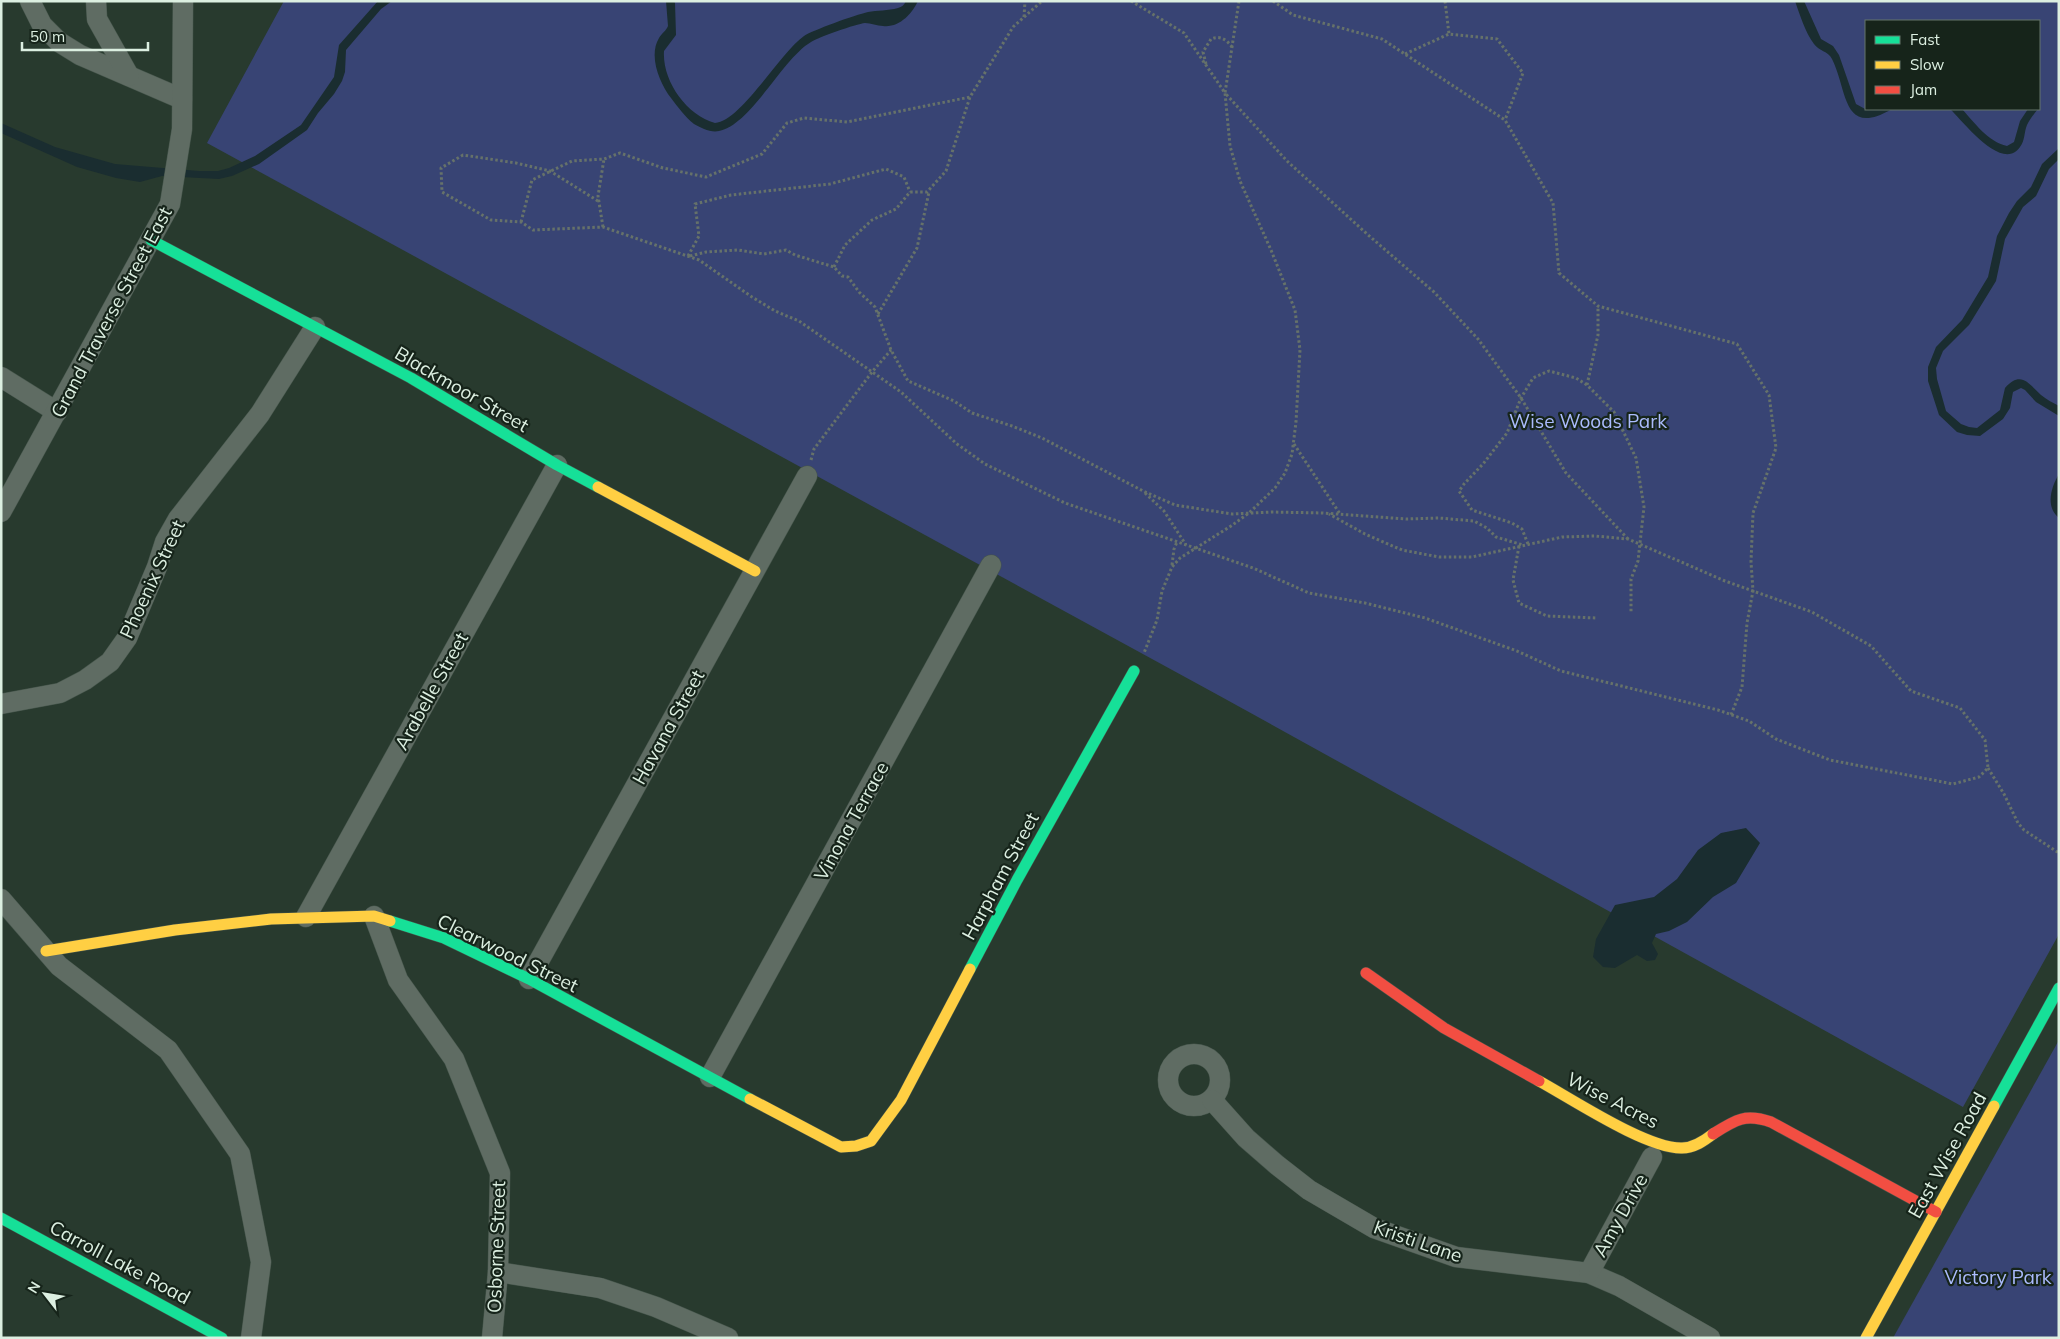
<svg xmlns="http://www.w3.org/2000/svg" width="2060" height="1339" font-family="Mulish,sans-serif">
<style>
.green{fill:#384474;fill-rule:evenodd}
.water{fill:#1a2d30}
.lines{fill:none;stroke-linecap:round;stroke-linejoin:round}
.street-casing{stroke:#45554b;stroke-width:21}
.fast-casing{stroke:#45554b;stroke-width:12}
.slow-casing{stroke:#45554b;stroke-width:12}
.jam-casing{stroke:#45554b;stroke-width:12}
.path{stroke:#66726a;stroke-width:3;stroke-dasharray:2.5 2.5;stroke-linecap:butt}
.street{stroke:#5f6c63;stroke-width:20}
.fast{stroke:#16e098;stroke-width:11}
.slow{stroke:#ffcf43;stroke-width:11}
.jam{stroke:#f24e42;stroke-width:11}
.labels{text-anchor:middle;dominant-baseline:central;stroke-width:4.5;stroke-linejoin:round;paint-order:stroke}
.street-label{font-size:19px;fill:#dcefe1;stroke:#16241a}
.park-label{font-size:19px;fill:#abbbfd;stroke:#16241a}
</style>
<rect width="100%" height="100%" fill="#283a2e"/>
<g class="green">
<path d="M284,1H2059V934L1963,1107L1218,695L207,143ZM1866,21H2039V109H1866Z"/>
<path d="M2059,1040V1338H1893Z"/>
</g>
<g class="water">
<path d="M378,1H392L381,9L346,50L345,72L342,81L334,94L318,113L307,130L259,164L232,176L219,179L162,176L140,182L116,178L77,167L1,133V123L55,147L115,164L199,171H218L229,168L255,156L301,125L334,77L339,45Z"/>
<path d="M666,1H674L675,3L676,35L664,51C662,80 686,115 715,123C741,121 779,54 804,36C813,30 855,15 868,12C877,10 888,11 898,8C902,7 904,5 906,1H918C912,14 899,28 883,26C877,26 871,23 865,23C856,24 819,37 811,42C782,59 751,125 719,131C711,133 701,128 694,124C685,117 678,107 671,98C660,84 648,56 659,38C662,33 666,31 668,26Z"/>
<path d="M1795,1H1804L1821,39L1833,46L1839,55L1856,104L1867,110L1892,109C1842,138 1848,91 1832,59C1828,51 1819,51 1814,44C1805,32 1800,15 1795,1Z"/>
<path d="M1950,109H1962C1974,122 1988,142 2007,146L2014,142L2020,121L2028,109H2038C2034,114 2030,119 2027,125C2024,132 2025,141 2020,147C2002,173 1963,121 1950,109Z"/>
<path d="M2059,148V159L2049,169L2036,196L2023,207L2005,239L1996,281L1969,325L1943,351L1936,368L1937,379L1946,411L1961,424L1969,427L1977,428L2000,410L2005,388C2021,370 2029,384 2041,395C2046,399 2053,403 2059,406V416L2036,402L2025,390L2021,388L2013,392L2010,408L2003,419L1980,436L1967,435L1957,432L1939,415L1928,381V367L1936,347L1962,320L1988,277L1997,236L2009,213L2017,201L2031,187L2042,164Z"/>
<path d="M2059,474V518C2045,507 2051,487 2059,474Z"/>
<path d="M1746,828L1760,843L1736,883L1713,897L1687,922L1669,931L1656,934L1652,943L1658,954L1655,960L1647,961L1637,955L1615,968L1603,967L1593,957L1596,939L1615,905L1654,897L1677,879L1698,850L1721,833Z"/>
</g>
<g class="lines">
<g class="street-casing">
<g id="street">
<path d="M30,1L42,25L59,42L80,55L182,99"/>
<path d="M96,1L97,19L129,76"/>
<path d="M1,377L57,412"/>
<path d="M1,512L170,204L182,129L183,1"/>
<path d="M1,704L60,693L85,680L110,662L127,638L157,567L165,542L178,519L260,414L315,327"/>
<path d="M1,899L59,966L168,1050L240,1154L261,1262L251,1338"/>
<path d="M374,916L398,980L454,1059L500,1173L498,1272L492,1338"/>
<path d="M306,917L557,465"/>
<path d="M529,979L807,476"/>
<circle cx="1194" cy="1080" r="26"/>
<path d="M710,1077L991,565"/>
<path d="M1212,1100L1246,1138L1277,1165L1309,1190L1374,1228L1456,1257L1589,1273L1619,1286L1710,1338"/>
<path d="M498,1272L600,1288L656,1307L728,1338"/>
<path d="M1589,1273L1652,1157"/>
</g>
</g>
<g class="fast-casing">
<g id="fast">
<path d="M151,240L411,378L557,465L598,487"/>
<path d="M390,921L444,938L529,979L750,1099"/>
<path d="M970,969L1017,880L1134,671"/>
<path d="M1994,1106L2059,988"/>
<path d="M1,1218L222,1338"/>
</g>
</g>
<g class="slow-casing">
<g id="slow">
<path d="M598,487L755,571"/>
<path d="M46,951L175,930L271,919L374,916L390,921"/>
<path d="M1539,1081C1572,1099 1647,1149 1682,1148C1694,1148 1704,1141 1713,1134"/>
<path d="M750,1099L841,1147L856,1146L871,1141L901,1100L970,969"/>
<path d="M1866,1338L1994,1106"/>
</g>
</g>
<g class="jam-casing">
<g id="jam">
<path d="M1366,973L1444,1028L1539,1081"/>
<path d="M1713,1134C1735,1120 1745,1113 1771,1122L1936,1212"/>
</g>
</g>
<g class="path">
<path d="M1131,1L1184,33L1225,93L1230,146L1240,181L1271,250L1295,310L1300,350L1296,422L1292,454L1285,473L1275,488L1249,513L1231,526L1180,558L1172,567L1162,591L1157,620L1144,653"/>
<path d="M1239,1L1225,93L1287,161L1367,234L1434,292L1478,339L1521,398L1566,473L1628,539"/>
<path d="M1273,1L1293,15L1382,39L1505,120L1553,203L1559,273L1598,306L1737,344L1769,395L1776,448L1753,513L1751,562L1753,591L1747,623L1742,687L1731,715"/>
<path d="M1445,1L1449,34"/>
<path d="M1024,17L1025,1"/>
<path d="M1405,54L1449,34L1497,39L1523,73L1505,120"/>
<path d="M1206,64L1203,52L1211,39C1220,35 1227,40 1232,47"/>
<path d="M598,201L550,171L516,163L463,155L441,168L442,192L491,220L521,222L533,230L603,227L699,260L752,297L775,311L799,321L901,392L957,444L985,464L1065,503L1253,568L1309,593L1365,603L1425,618L1517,651L1561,671L1718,710L1749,721L1776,739L1830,760L1953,784L1979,777L1988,768L1985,740L1960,708L1911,691L1871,646L1812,612L1725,581L1628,539L1595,536L1562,537L1472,557H1439L1402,550L1365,534L1329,514"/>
<path d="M521,222L532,180L572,161L604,159L620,153L663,168L706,177L762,154L787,123L804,118L847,122L970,97"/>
<path d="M603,227L598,196L604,159"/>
<path d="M688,256L699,236L695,204L731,195L830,184L886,169L904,177L910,192"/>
<path d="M690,256L706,252L738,250L764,254L786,250L795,255L834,267L842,276L848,277L859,292L875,307L891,350L908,381L954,401L972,413L1012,426L1042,438L1145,492L1175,505L1232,514L1271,512L1323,513L1406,519L1439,518L1474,521L1487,528L1496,537L1523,545"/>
<path d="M834,267L845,245L872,220L896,209L910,192H927L946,171L970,97L1013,27L1042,1"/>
<path d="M878,314L917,248L929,192"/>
<path d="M1587,385L1598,335V306"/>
<path d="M1294,444L1340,514"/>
<path d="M811,460L814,449L872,372L891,350"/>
<path d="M1145,493L1164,511L1186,545"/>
<path d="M1528,544L1522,529L1512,523L1472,510L1459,491L1464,484L1483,464L1507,433L1521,398L1533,378L1549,371L1576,378L1587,385L1614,412L1636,458L1644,507L1638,561L1631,579V613"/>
<path d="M1519,546L1513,580L1519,603L1547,616L1596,618"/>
<path d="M1172,565L1174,549L1177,542"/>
<path d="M1988,768L2004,794L2018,823L2024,830L2059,853"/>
</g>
<use href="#street" class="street"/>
<use href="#fast" class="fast"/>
<use href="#slow" class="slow"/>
<use href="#jam" class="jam"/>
</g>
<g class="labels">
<g class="street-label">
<text transform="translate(111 312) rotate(-62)">Grand Traverse Street East</text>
<text transform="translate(462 389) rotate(30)">Blackmoor Street</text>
<text transform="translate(152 579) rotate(-65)">Phoenix Street</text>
<text transform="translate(431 691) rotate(-61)">Arabelle Street</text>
<text transform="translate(668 727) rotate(-61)">Havana Street</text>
<text transform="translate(851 821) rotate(-61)">Vinona Terrace</text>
<text transform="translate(1000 876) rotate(-62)">Harpham Street</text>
<text transform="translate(508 953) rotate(26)">Clearwood Street</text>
<text transform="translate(1613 1100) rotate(27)">Wise Acres</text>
<text transform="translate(1947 1155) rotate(-61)">East Wise Road</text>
<text transform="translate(1620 1215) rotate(-61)">Amy Drive</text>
<text transform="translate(1418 1241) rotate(19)">Kristi Lane</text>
<text transform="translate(496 1247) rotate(-88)">Osborne Street</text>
<text transform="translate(120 1262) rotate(28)">Carroll Lake Road</text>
</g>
<g class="park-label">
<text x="1588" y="421">Wise Woods Park</text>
<text x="1998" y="1277">Victory Park</text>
</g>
</g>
<rect width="2060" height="1339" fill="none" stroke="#dcefe1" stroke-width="5"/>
<rect x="1865" y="20" width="175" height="90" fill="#16241a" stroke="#65756a"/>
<rect x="1875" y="36" width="25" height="8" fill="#16e098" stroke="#65756a"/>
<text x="1910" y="45" font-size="15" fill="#dcefe1">Fast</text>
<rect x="1875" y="61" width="25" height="8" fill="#ffcf43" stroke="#65756a"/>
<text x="1910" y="70" font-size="15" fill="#dcefe1">Slow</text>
<rect x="1875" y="86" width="25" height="8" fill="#f24e42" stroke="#65756a"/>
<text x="1910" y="95" font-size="15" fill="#dcefe1">Jam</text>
<g transform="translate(45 1294) rotate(301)" stroke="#16241a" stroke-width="4" paint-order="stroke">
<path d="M0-4L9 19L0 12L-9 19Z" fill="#dcefe1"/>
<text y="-8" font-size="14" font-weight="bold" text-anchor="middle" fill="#dcefe1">N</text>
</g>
<path d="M22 42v8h126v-8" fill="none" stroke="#dcefe1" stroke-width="2.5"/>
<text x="30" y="42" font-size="15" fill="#dcefe1" stroke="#16241a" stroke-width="4" paint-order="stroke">50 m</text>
</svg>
